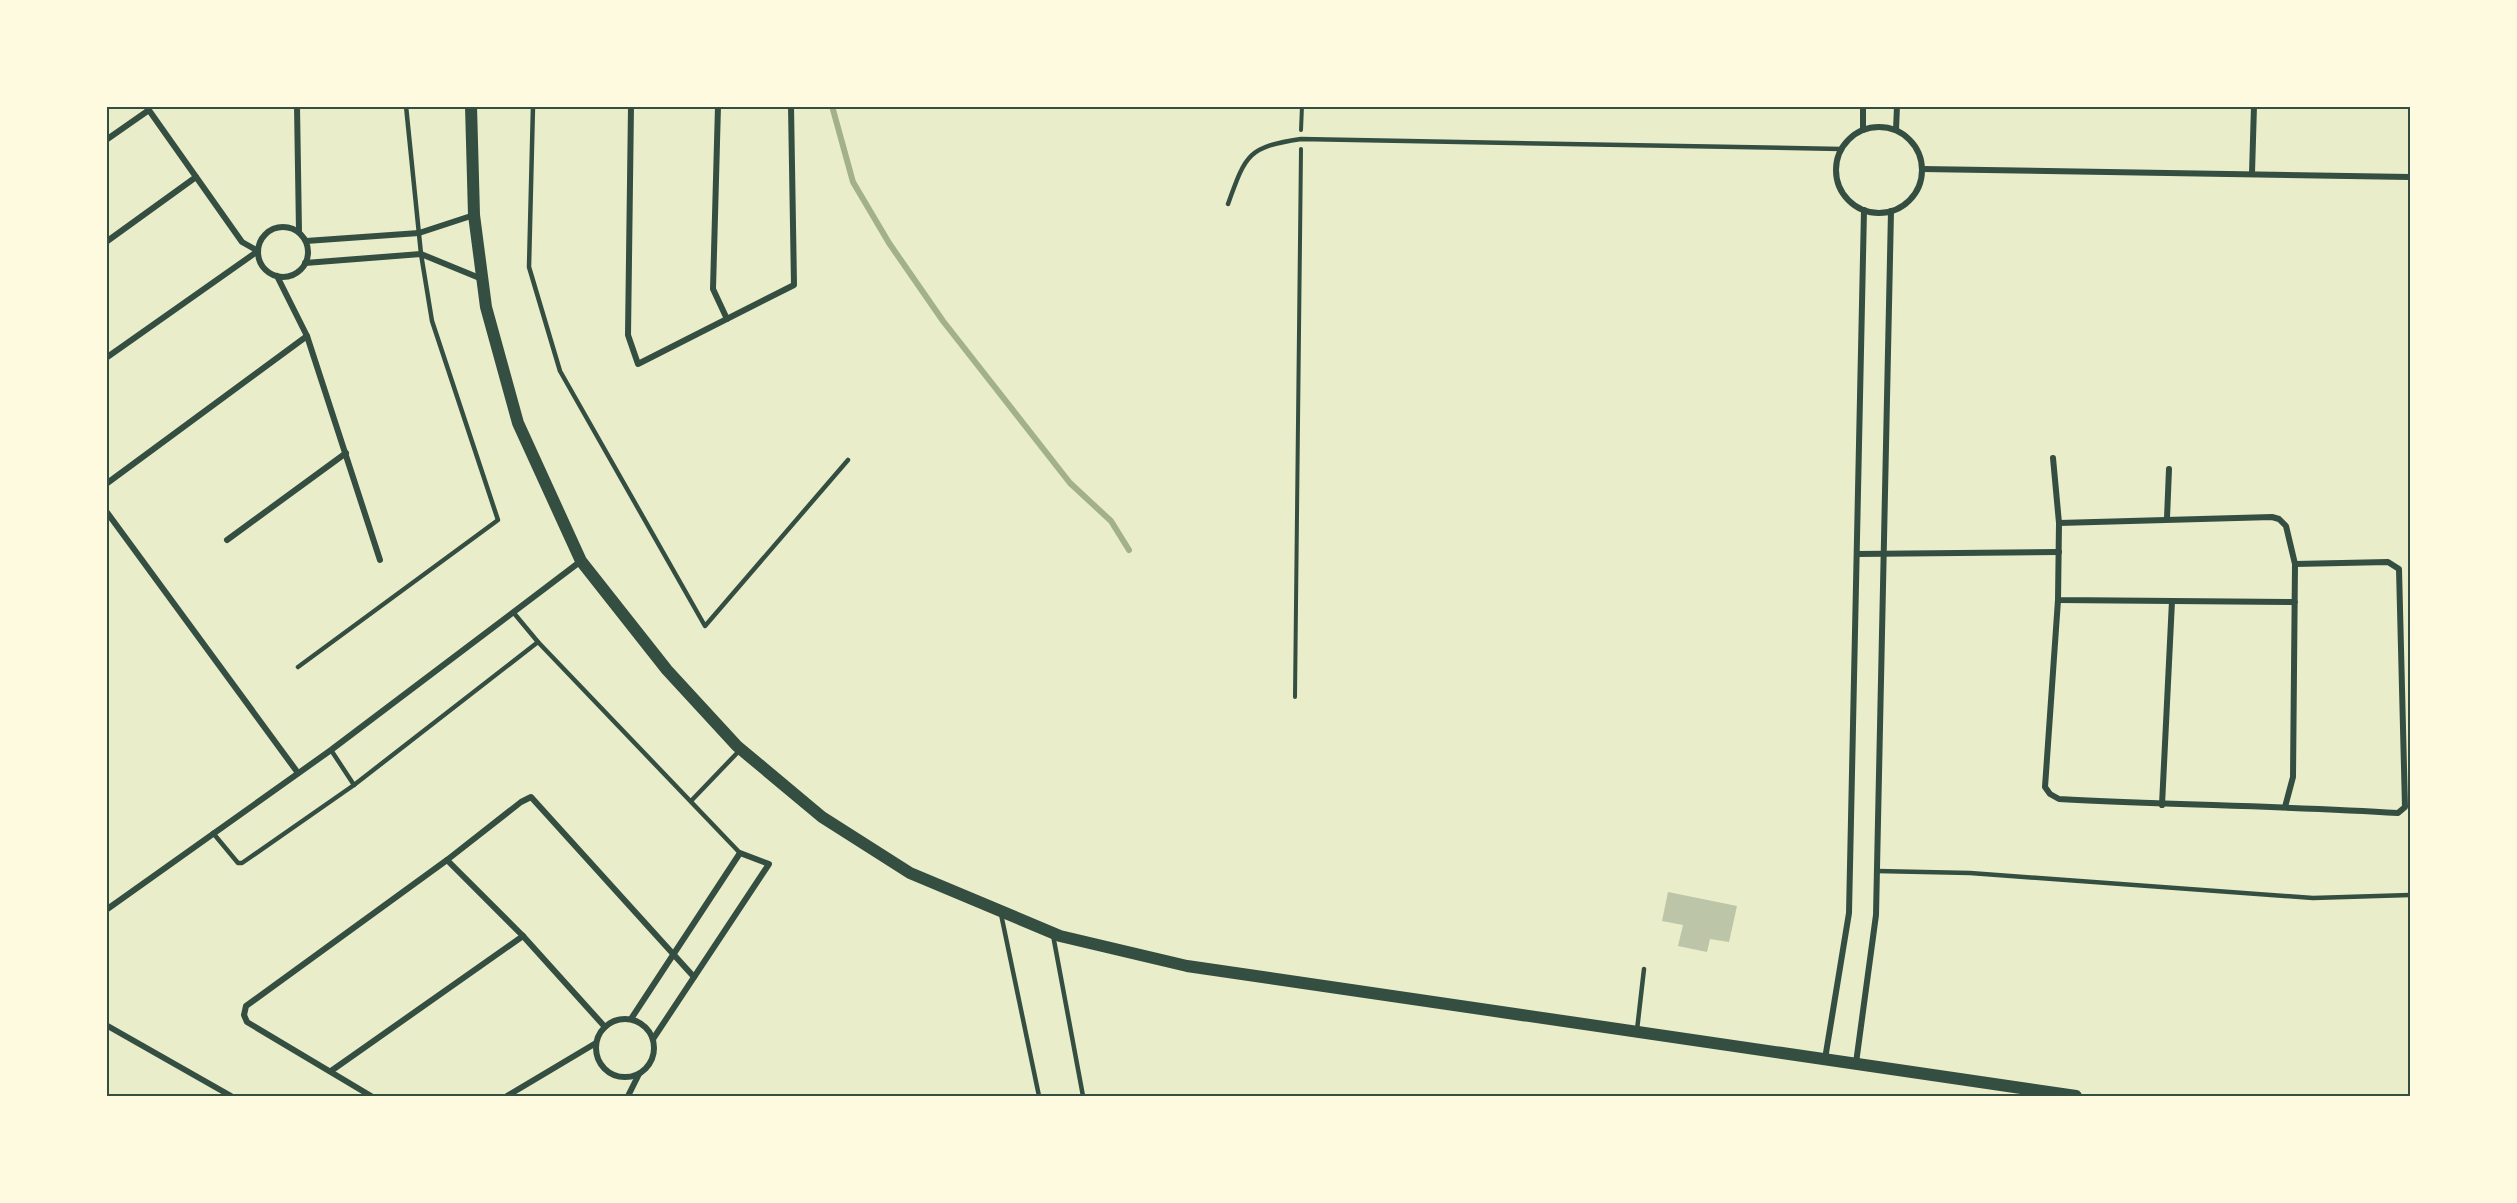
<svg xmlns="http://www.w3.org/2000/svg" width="2517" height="1203" font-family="'Archivo Narrow',sans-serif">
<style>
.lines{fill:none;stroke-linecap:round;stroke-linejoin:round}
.stream{stroke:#a3b18a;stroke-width:6}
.building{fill:#bcc5a7}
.path{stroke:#344e41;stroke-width:4}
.service{stroke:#344e41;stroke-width:4.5}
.minor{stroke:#344e41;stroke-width:6}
.secondary{stroke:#344e41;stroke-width:12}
.neatline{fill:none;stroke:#344e41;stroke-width:2}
</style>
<rect width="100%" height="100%" fill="#e9edc9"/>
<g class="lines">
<path class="stream" d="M832,106L853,182L889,243L943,321L1070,483L1111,521L1129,550"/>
</g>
<path class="building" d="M1668,892L1737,906L1729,942L1710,939L1707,952L1678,946L1683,925L1662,921Z"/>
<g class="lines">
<g class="path">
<path d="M1301,130L1302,106"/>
<path d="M1295,697L1301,149"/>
</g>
<g class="service">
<path d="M533,106L529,267L560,371L705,626L848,460"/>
<path d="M1228,204C1246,154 1248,147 1301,139L1841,149"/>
<path d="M513,612L538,642"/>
<path d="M298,667L498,520L432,321L421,254L406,106"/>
<path d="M331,750L354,785"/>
<path d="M691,801L739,751"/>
<path d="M213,833L238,863H242L354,785L538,642L740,853"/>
<path d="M1877,871L1970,873L2313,898L2410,895"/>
<path d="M1001,914L1039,1096"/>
<path d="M1053,935L1083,1096"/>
<path d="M1637,1030L1644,969"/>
</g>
<g class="minor">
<path d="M297,106L299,232"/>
<path d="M631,106L628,335L638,364L794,285L791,106"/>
<path d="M718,106L713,289L727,319"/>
<path d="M1863,106V130"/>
<circle cx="1879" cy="170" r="43"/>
<path d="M1896,130L1897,106"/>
<path d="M106,140L149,110"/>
<path d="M1922,169L2410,177"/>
<path d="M2252,173L2254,106"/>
<circle cx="283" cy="252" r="25"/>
<path d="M306,241L419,233L474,215"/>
<path d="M106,242L196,177"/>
<path d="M305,263L421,254L482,279"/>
<path d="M277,276L307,336L380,560"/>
<path d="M106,358L258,251L242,242L146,106"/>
<path d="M2053,458L2059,523"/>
<path d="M106,484L307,336"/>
<path d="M106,511L298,773"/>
<path d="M2167,518L2169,469"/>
<path d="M227,540L346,453"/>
<path d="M1857,554L2059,552"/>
<path d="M2058,600L2045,787L2050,794L2059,799C2172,805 2285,806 2398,813L2405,807L2399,569L2388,562L2295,564"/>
<path d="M2162,805L2172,601"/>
<path d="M2285,807L2293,777L2295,564L2286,526L2279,519L2272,517L2059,523L2058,600L2295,602"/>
<path d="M447,860L523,936L605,1027"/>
<path d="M106,910L331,750L581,561"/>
<circle cx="625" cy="1048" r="29"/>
<path d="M631,1019L740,853L769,864L653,1039"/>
<path d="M106,1025L231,1096"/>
<path d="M1825,1059L1849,913L1864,210"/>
<path d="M1856,1063L1876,915L1891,211"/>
<path d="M331,1071L523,936"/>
<path d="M371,1096L247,1022L244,1015L246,1006L447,860L521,802L531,797L694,977"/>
<path d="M507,1096L596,1043"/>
<path d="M628,1096L639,1074"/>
</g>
<path class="secondary" d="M471,106L474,215L486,307L518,423L581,561L667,670L737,746L822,817L910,873L1060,936L1187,966L2076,1096"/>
</g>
<rect width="2517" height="1203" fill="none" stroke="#fefae0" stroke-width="216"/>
<rect x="108" y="108" width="2301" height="987" class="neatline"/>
</svg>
